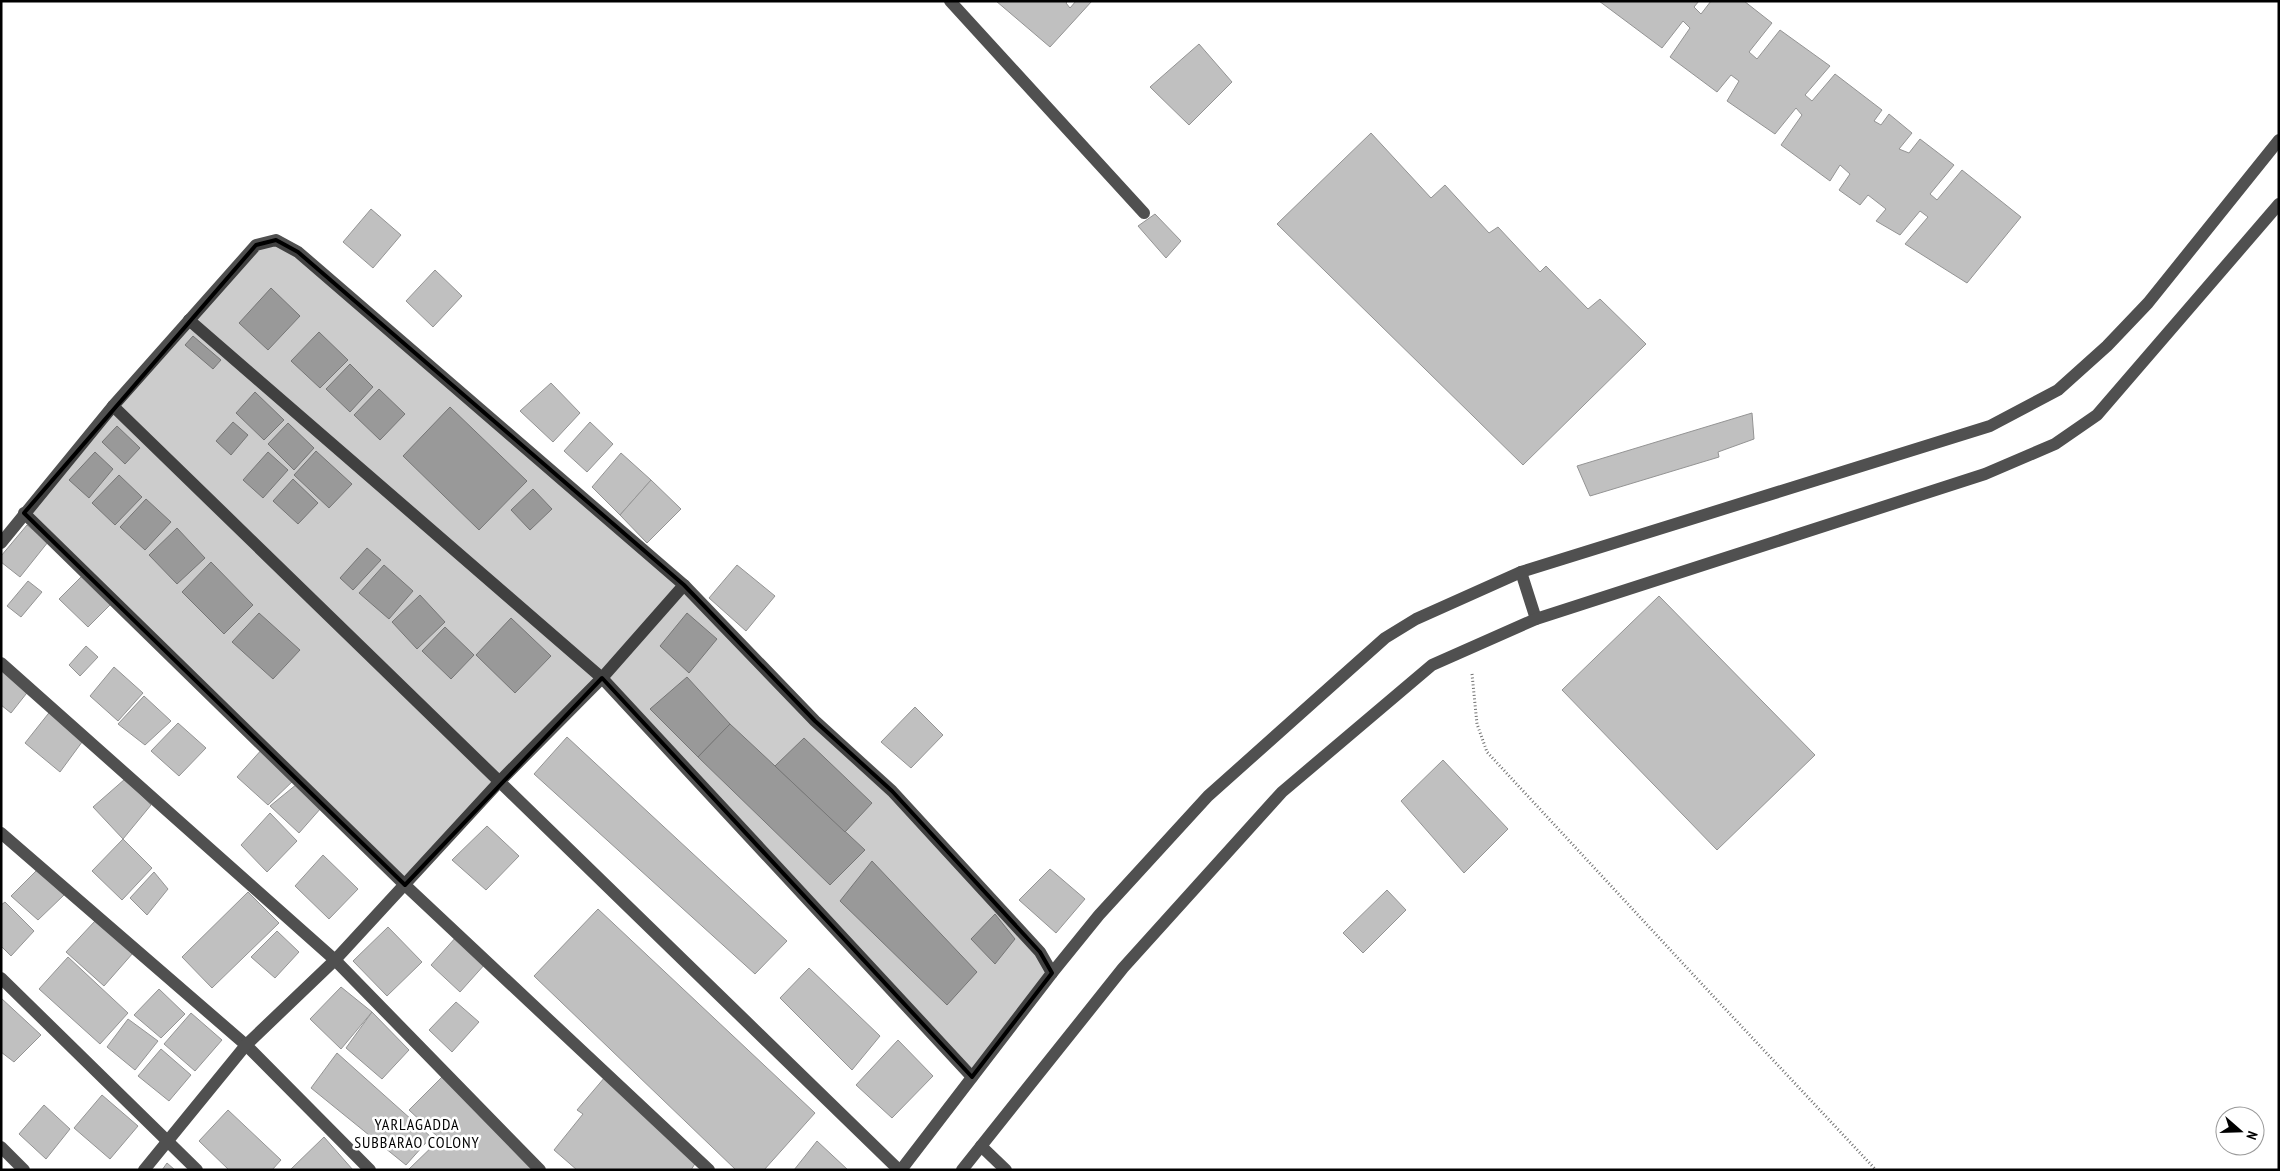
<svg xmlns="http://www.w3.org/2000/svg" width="2280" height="1171" font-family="'PT Sans Narrow',sans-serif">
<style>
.building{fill:#c0c0c0;stroke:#949494}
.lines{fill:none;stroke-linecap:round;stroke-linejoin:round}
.path{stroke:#727272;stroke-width:3;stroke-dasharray:1 2.5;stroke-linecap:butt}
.minor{stroke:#505050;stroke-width:12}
.marked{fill:#000;fill-opacity:0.2;stroke:#000;stroke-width:4;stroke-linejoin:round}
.labels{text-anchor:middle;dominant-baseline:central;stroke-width:5;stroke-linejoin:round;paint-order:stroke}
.neighbourhood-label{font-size:16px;letter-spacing:1px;fill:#000;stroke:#fff}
</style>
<rect width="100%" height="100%" fill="#fff"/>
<g class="building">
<path d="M996,1H1068L1066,3L1070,8L1076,1H1092L1050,47Z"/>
<path d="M1599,1H1699L1694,7L1701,14L1711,1H1744L1772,23L1749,52L1757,59L1780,30L1830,66L1805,95L1812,101L1835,74L1882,110L1874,121L1881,125L1889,114L1912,133L1899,149L1909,153L1920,139L1954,165L1930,194L1937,200L1962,170L2021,217L1967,283L1905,244L1928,217L1920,211L1900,235L1876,221L1886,209L1868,195L1860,205L1839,190L1850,174L1840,165L1830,181L1781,145L1802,115L1796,108L1775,134L1727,101L1739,81L1731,75L1717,92L1670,57L1690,28L1683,21L1662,48Z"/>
<path d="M1199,44L1232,82L1189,125L1150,87Z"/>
<path d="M1371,133L1431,198L1445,185L1489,233L1498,227L1540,272L1546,266L1588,309L1600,299L1646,344L1523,465L1277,224Z"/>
<path d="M371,209L401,235L373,268L343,242Z"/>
<path d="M1155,214L1181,241L1166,258L1138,226Z"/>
<path d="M435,270L462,296L433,327L406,301Z"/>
<path d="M271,288L300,316L268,350L239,323Z"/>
<path d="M319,332L348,360L320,388L291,361Z"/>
<path d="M193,336L221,360L213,369L185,345Z"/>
<path d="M350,364L373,387L350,412L326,389Z"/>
<path d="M551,383L580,413L553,442L520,411Z"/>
<path d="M379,389L405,414L380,440L354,415Z"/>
<path d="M255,392L284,420L264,440L236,413Z"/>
<path d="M450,407L527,481L479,530L403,456Z"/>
<path d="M1752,413L1754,439L1718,452L1719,457L1590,496L1577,466Z"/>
<path d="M233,422L248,435L231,455L216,441Z"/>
<path d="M590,422L613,444L587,472L564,451Z"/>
<path d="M288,423L314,448L294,470L268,444Z"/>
<path d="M117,426L140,448L125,464L102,442Z"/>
<path d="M316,451L352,484L329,508L294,475Z"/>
<path d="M95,452L113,469L89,498L69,480Z"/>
<path d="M268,452L288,470L263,498L243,480Z"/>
<path d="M621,453L651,480L620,515L592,487Z"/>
<path d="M119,475L142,497L115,525L92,503Z"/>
<path d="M293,479L318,503L298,524L273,501Z"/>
<path d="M651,480L681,509L647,543L620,515Z"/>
<path d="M533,489L552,509L530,530L511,510Z"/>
<path d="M146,499L171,522L145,550L120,527Z"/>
<path d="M27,525L48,542L20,577L1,562V556Z"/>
<path d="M177,528L205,558L177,584L149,555Z"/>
<path d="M367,548L381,560L353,590L340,578Z"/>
<path d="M211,562L253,605L224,634L182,592Z"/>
<path d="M384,565L413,591L389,619L359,593Z"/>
<path d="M737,565L775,596L746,631L709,598Z"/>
<path d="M82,576L111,604L88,627L59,599Z"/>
<path d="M28,581L42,592L21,617L7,606Z"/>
<path d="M420,595L445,622L417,649L392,622Z"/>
<path d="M1659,596L1815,755L1717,850L1562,690Z"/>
<path d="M259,613L300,650L273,679L232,642Z"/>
<path d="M687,613L717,639L689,673L660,646Z"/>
<path d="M511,618L551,656L515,693L476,655Z"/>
<path d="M445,627L474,655L451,679L422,651Z"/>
<path d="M86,646L98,657L80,676L69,665Z"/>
<path d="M1,667L30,689L11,713L1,705Z"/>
<path d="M114,667L143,693L118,721L90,696Z"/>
<path d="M687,677L730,724L698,757L650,709Z"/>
<path d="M144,696L171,721L145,745L118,724Z"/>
<path d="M915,707L943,735L911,768L881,742Z"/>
<path d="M52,709L85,738L60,772L25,743Z"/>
<path d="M178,723L206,748L179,776L151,751Z"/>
<path d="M730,724L865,850L830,885L698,757Z"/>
<path d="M567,737L787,941L755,974L534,774Z"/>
<path d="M804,738L872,803L845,832L775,766Z"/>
<path d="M264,747L296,778L268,805L237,777Z"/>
<path d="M1443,760L1508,829L1464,873L1401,801Z"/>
<path d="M125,779L151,805L123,839L93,807Z"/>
<path d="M297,784L321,808L299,833L270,806Z"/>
<path d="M270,813L297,841L267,872L241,845Z"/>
<path d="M487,826L519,856L486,890L452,860Z"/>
<path d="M123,839L152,868L122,900L92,871Z"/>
<path d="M323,855L358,889L329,919L295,886Z"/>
<path d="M872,861L977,972L947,1005L840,901Z"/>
<path d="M1050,869L1085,899L1056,933L1019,900Z"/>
<path d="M37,870L64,895L38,920L11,896Z"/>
<path d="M154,872L168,889L147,915L130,898Z"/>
<path d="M1387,890L1406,910L1363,953L1343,933Z"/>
<path d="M248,892L279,923L212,988L182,957Z"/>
<path d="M5,902L34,931L11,956L1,946V905Z"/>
<path d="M598,909L815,1113L764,1170H736L534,976Z"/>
<path d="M995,914L1015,939L995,964L971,939Z"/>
<path d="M95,921L133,953L104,986L66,952Z"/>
<path d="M388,927L422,962L387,996L353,961Z"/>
<path d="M277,931L299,952L275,978L251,957Z"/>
<path d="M457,936L486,963L460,992L431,965Z"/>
<path d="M68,957L128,1013L100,1044L39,989Z"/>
<path d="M809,968L880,1036L852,1070L780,998Z"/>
<path d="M341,987L372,1012L341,1049L310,1019Z"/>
<path d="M159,989L185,1014L161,1038L134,1015Z"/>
<path d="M1,998L41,1035L14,1062L1,1052Z"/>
<path d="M456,1002L479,1022L452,1052L429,1030Z"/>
<path d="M372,1012L409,1050L382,1079L346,1048Z"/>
<path d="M191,1013L222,1040L195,1071L164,1044Z"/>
<path d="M128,1019L158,1041L135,1070L107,1047Z"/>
<path d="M898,1040L933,1076L892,1118L856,1085Z"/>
<path d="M161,1049L191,1075L169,1101L138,1076Z"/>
<path d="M337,1053L431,1137L406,1165L311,1088Z"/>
<path d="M446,1073L536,1170H408L440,1139L409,1110Z"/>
<path d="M605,1077L696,1162L691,1170H577L554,1150L583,1114L577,1110Z"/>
<path d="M102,1095L138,1126L110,1159L74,1128Z"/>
<path d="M44,1105L70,1129L46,1159L19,1134Z"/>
<path d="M228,1110L281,1160L272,1170H229L199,1141Z"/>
<path d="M324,1137L353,1170H290Z"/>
<path d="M817,1141L848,1170H794Z"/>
<path d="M167,1163L175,1170H162Z"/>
</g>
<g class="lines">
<path class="path" d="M1472,674L1477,724L1487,752L1701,983L1876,1170"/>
<g class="minor">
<path d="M950,1L1144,213"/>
<path d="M189,320L602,678L972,1077"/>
<path d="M113,406L899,1170"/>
<path d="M24,513L405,885L709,1170"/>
<path d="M1,543L113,406L256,245L276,240L298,252L684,585L815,721L892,791L1040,952L1052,973"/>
<path d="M1521,572L1536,619"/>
<path d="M1,663L335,960L540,1170"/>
<path d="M1,833L246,1045L370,1170"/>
<path d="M1,978L197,1170"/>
<path d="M981,1146L1006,1170"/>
<path d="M1,1147L24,1170"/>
<path d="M144,1170L246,1045L335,960L500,781L602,678L684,585"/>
<path d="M901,1170L1052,973L1099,915L1208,796L1385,638L1416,619L1521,572L1990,426L2058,390L2107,346L2148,303L2279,140"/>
<path d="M962,1170L1123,968L1282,792L1432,665L1536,619L1985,474L2055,444L2097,415L2279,204"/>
</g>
</g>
<path class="marked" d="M276,240L298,252L684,585L815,721L892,791L1040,952L1052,973L972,1077L602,678L405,885L24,513L256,245Z"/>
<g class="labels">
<g class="neighbourhood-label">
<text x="417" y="1124">YARLAGADDA<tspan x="417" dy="18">SUBBARAO COLONY</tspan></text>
</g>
</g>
<rect width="2280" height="1171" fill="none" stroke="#000000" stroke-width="5"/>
<g transform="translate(2240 1131) rotate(110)"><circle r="24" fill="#ffffff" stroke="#999999"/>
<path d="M0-4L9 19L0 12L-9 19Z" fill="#000000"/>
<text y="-8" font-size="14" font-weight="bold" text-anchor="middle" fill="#000000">N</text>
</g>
</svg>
